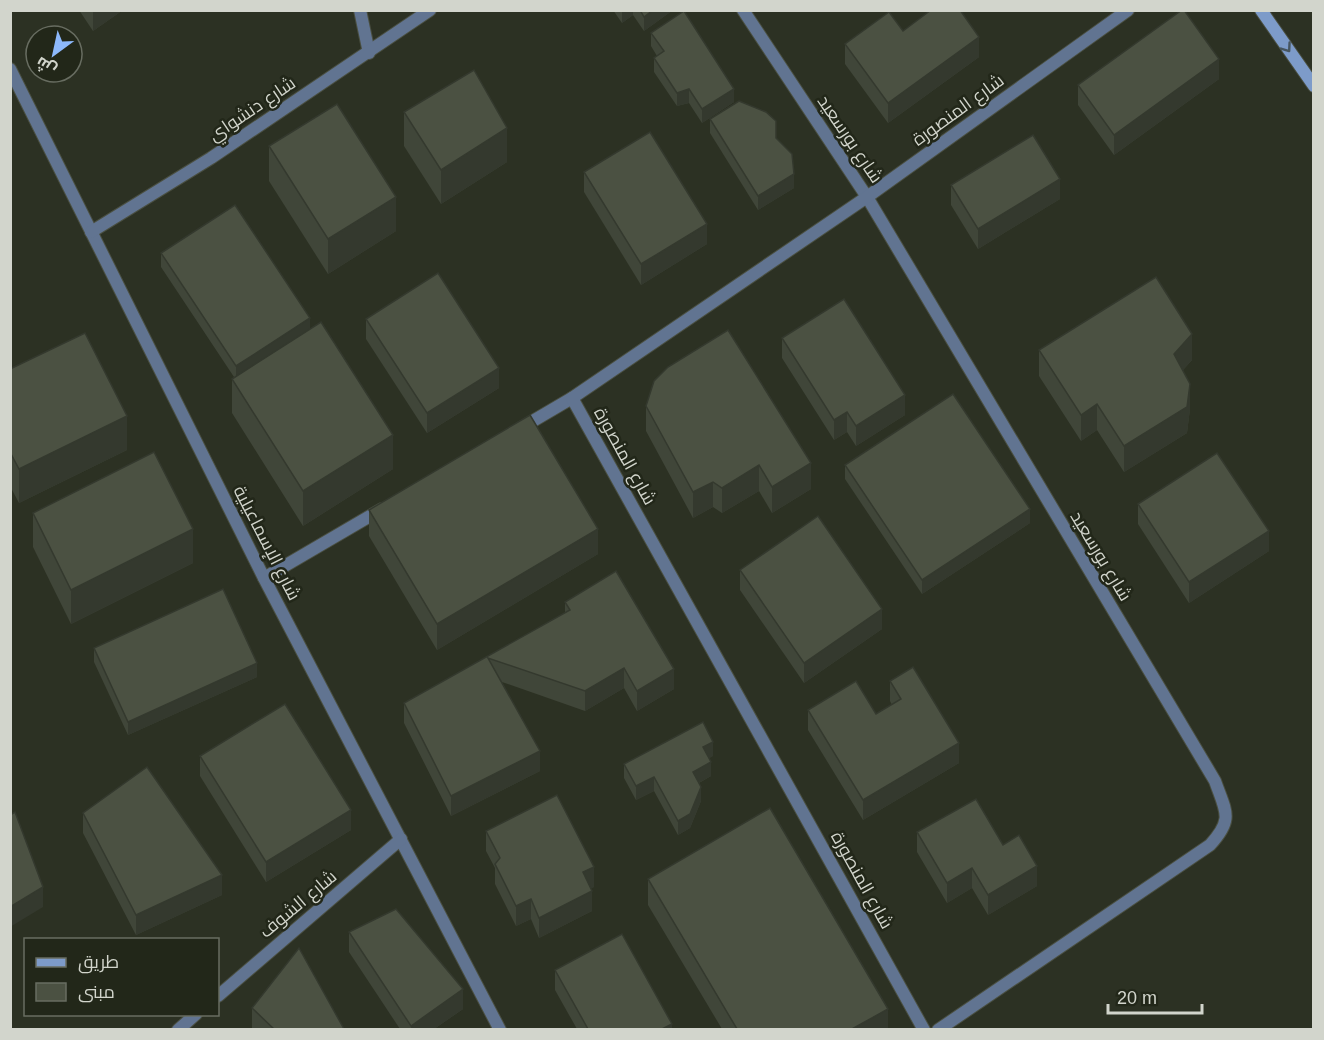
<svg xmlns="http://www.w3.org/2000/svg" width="1324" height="1040" font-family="Arial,Cairo,sans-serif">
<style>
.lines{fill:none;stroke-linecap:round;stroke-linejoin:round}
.lane-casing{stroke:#4a4f41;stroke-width:14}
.street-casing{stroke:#4a4f41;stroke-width:14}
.secondary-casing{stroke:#4a4f41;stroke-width:14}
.lane{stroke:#617491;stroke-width:12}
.street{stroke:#617491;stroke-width:12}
.secondary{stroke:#7d9bc9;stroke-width:12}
.wall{fill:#404639}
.shaded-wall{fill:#34392e}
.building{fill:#4b5142;stroke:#34392e;stroke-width:1.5}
.oneway{stroke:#46555f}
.labels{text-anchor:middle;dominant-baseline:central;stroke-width:5;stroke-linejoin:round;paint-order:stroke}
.street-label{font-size:18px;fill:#d2d5cc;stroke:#222719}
</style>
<rect width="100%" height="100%" fill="#2c3123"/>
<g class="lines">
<g class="lane-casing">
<path id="lane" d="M360,10L369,53"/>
</g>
<g class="street-casing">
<g id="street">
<path d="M743,10L867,197L1215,781C1226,812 1234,819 1210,845L938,1030"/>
<path d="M10,69L264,578L500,1030"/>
<path d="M91,232L211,158L430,10"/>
<path d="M521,428L572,398"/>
<path d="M264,578L382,509"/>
<path d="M218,996L401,839"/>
<path d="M178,1030L196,1014"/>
<path d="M924,1030L572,398L867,197L1128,10"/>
</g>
</g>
<g class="secondary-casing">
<path id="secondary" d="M1261,10L1314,86"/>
</g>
<use href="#lane" class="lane"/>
<use href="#street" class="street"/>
<use href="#secondary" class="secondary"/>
</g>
<g class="wall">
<path d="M79,10H123L93,31Z"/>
<path d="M613,10H673L644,31L633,15L622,23Z"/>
<path d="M903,31L979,57L888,123L845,64V44Z"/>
<path d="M651,33L734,102L702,123L689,103L677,106L654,72V58L657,56L651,46Z"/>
<path d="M1219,79L1114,155L1078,105V85Z"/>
<path d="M404,112L507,162L441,204L404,146Z"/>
<path d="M710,119L776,138L794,188L758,210L710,133Z"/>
<path d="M269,146L396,231L328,274L269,181Z"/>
<path d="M584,172L707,244L641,285L584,192Z"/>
<path d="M951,185L1060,199L978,249L951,205Z"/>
<path d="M161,253L310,329L393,469L303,526L232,413V379L234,377L161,267Z"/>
<path d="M366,319L499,388L427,433L366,339Z"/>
<path d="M782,338L905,415L856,446L847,432L834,440L782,358Z"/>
<path d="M1039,350L1192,360L1183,370L1190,409L1187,433L1124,472L1097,430L1081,441L1039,376Z"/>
<path d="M10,369L127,450L19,503L10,486Z"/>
<path d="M646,406L811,489L772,513L759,491L722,513L713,507L693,518L646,431Z"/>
<path d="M845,465L1030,523L922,594L845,479Z"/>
<path d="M1138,504L1269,551L1189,603L1138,524Z"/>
<path d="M369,510L598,554L437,650L369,536Z"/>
<path d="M33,513L193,563L71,624L33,547Z"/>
<path d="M740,570L882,629L804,683L740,590Z"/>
<path d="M565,602L674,689L637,711L624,688L585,711L502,682L540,771L451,816L404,723V703L565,613Z"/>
<path d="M94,648L257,677L128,735L94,662Z"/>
<path d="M890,681L959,763L863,820L808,730V710L876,714L892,705L890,701Z"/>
<path d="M200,756L351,830L266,882L200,776Z"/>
<path d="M713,756L709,758L711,776L699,783L701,801L690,828L678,835L654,791L636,800L624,778V764Z"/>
<path d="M83,813L222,895L136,935L83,833Z"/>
<path d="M486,831L594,887L591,888L592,911L539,938L531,919L516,926L495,884V868L486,851Z"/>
<path d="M917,832L1003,845L1037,886L988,915L972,888L947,903L917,852Z"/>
<path d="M648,879L888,1029H722L648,905Z"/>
<path d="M349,932L463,1009L434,1029H400L349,952Z"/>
<path d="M555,970L672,1029H577L555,990Z"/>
<path d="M252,1008L344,1029H253L252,1028Z"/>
</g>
<g class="shaded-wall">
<path d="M93,10H123L93,31Z"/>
<path d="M622,10H633V15L622,23Z"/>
<path d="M653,10H673L644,31V17Z"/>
<path d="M979,37V57L888,123V103Z"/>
<path d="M1219,59V79L1114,155V135Z"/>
<path d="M689,89V103L677,106V93Z"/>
<path d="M734,89V102L702,123V109Z"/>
<path d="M507,128V162L441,204V170Z"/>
<path d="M794,174V188L758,210V196Z"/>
<path d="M1060,179V199L978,249V229Z"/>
<path d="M396,197V231L328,274V239Z"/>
<path d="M707,224V244L641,285V264Z"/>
<path d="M310,318V332L236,380V366Z"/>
<path d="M1192,334V360L1174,380V354Z"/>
<path d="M499,368V388L427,433V413Z"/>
<path d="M1190,384V409L1187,433L1124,472V446Z"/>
<path d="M905,395V415L856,446V426Z"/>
<path d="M1097,404V430L1081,441V415Z"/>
<path d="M847,412V432L834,440V420Z"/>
<path d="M127,416V450L19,503V469Z"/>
<path d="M393,435V469L303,526V491Z"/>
<path d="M811,463V489L772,513V487Z"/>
<path d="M759,465V491L722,513V488Z"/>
<path d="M713,482V507L693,518V492Z"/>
<path d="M1030,509V523L922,594V580Z"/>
<path d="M193,529V563L71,624V590Z"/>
<path d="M598,529V554L437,650V624Z"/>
<path d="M1269,531V551L1189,603V582Z"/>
<path d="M882,609V629L804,683V663Z"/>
<path d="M257,663V677L128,735V722Z"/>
<path d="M624,668V688L585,711V691Z"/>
<path d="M674,669V689L637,711V691Z"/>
<path d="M713,742V756L703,761V747Z"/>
<path d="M959,743V763L863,820V800Z"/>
<path d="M540,751V771L451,816V796Z"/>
<path d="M711,762V776L693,786V772Z"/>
<path d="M654,777V791L636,800V786Z"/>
<path d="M701,787V801L690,828L678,835V821Z"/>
<path d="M351,810V830L266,882V862Z"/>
<path d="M1037,866V886L988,915V895Z"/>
<path d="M594,867V887L583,892V872Z"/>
<path d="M972,868V888L947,903V883Z"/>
<path d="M222,875V895L136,935V915Z"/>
<path d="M43,887V907L10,927V907Z"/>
<path d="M592,891V911L539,938V918Z"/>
<path d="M531,899V919L516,926V906Z"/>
<path d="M463,989V1009L434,1029H411V1026Z"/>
<path d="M888,1009V1029H852Z"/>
<path d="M672,1024V1029H662Z"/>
</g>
<g class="building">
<path d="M640,10H653L644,17Z"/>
<path d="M931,10H960L979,37L888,103L845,44L889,12L903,31Z"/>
<path d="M1182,10H1184L1219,59L1114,135L1078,85Z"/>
<path d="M684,11L734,89L702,109L689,89L677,93L654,58L664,51L651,33Z"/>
<path d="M474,70L507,128L441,170L404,112Z"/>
<path d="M739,101L766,112L776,121V138L792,154L794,174L758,196L710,119Z"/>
<path d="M337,104L396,197L328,239L269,146Z"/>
<path d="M650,132L707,224L641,264L584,172Z"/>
<path d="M1033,135L1060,179L978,229L951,185Z"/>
<path d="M235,205L310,318L236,366L161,253Z"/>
<path d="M438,273L499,368L427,413L366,319Z"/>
<path d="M1156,277L1192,334L1174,354L1190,384L1187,407L1124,446L1097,404L1081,415L1039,350Z"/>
<path d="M844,299L905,395L856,426L847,412L834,420L782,338Z"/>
<path d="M321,322L393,435L303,491L232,379Z"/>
<path d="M728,330L811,463L772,487L759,465L722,488L713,482L693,492L646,406L654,381L668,367Z"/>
<path d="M85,333L127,416L19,469L10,452V369Z"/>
<path d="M953,394L1030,509L922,580L845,465Z"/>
<path d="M530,415L598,529L437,624L369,510Z"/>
<path d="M154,452L193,529L71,590L33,513Z"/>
<path d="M1217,453L1269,531L1189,582L1138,504Z"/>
<path d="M818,516L882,609L804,663L740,570Z"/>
<path d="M616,571L674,669L637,691L624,668L585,691L488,658L540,751L451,796L404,703L570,610L565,602Z"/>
<path d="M223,589L257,663L128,722L94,648Z"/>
<path d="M913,667L959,743L863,800L808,710L856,681L876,714L901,699L890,681Z"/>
<path d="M285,704L351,810L266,862L200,756Z"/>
<path d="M703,722L713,742L703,747L711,762L693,772L701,787L690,814L678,821L654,777L636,786L624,764Z"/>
<path d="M147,767L222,875L136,915L83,813Z"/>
<path d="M557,795L594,867L583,872L592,891L539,918L531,899L516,906L495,864L500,858L486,831Z"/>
<path d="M976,799L1003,845L1019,835L1037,866L988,895L972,868L947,883L917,832Z"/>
<path d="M770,808L888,1009L852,1029H737L648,879Z"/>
<path d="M15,812L43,887L10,907V815Z"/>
<path d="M396,909L463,989L411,1026L349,932Z"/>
<path d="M622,934L672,1024L662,1029H588L555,970Z"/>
<path d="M299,948L344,1029H274L252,1008Z"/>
</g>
<defs><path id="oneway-chevron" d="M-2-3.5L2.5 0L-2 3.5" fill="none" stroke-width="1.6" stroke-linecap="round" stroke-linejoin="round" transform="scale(1.5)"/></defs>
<use class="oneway" href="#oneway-chevron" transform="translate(1287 48) rotate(55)"/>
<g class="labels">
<g class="street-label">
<text transform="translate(252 109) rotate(-34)">شارع دنشواي</text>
<text transform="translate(958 110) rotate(-36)">شارع المنصورة</text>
<text transform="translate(850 139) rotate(56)">شارع بورسعيد</text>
<text transform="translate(625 456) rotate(61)">شارع المنصورة</text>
<text transform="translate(267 543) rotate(63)">شارع الإسماعيلية</text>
<text transform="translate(1101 556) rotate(59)">شارع بورسعيد</text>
<text transform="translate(862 880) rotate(61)">شارع المنصورة</text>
<text transform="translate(298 904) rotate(-40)">شارع الشوف</text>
</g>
</g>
<rect width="1324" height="1040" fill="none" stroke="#d2d5cc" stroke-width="24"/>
<rect x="24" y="938" width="195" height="78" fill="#222719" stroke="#686d61" stroke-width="1.5"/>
<rect x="36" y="958" width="30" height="9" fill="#7d9bc9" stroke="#686d61" stroke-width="1.5"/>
<text x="78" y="968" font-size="18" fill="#d2d5cc">طريق</text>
<rect x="36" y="983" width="30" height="18" fill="#4b5142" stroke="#686d61" stroke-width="1.5"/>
<text x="78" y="998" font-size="18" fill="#d2d5cc">مبنى</text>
<g transform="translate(54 54) rotate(213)"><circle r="28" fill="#222719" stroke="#686d61" stroke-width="1.5"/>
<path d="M0-4.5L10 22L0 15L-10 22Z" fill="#8db9fc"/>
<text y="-9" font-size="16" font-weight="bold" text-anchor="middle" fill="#d2d5cc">ش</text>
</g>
<path d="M1108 1004v9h94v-9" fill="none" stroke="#d2d5cc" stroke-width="3"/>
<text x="1117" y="1004" font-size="18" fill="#d2d5cc" stroke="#222719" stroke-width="4.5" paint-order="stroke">20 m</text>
</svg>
